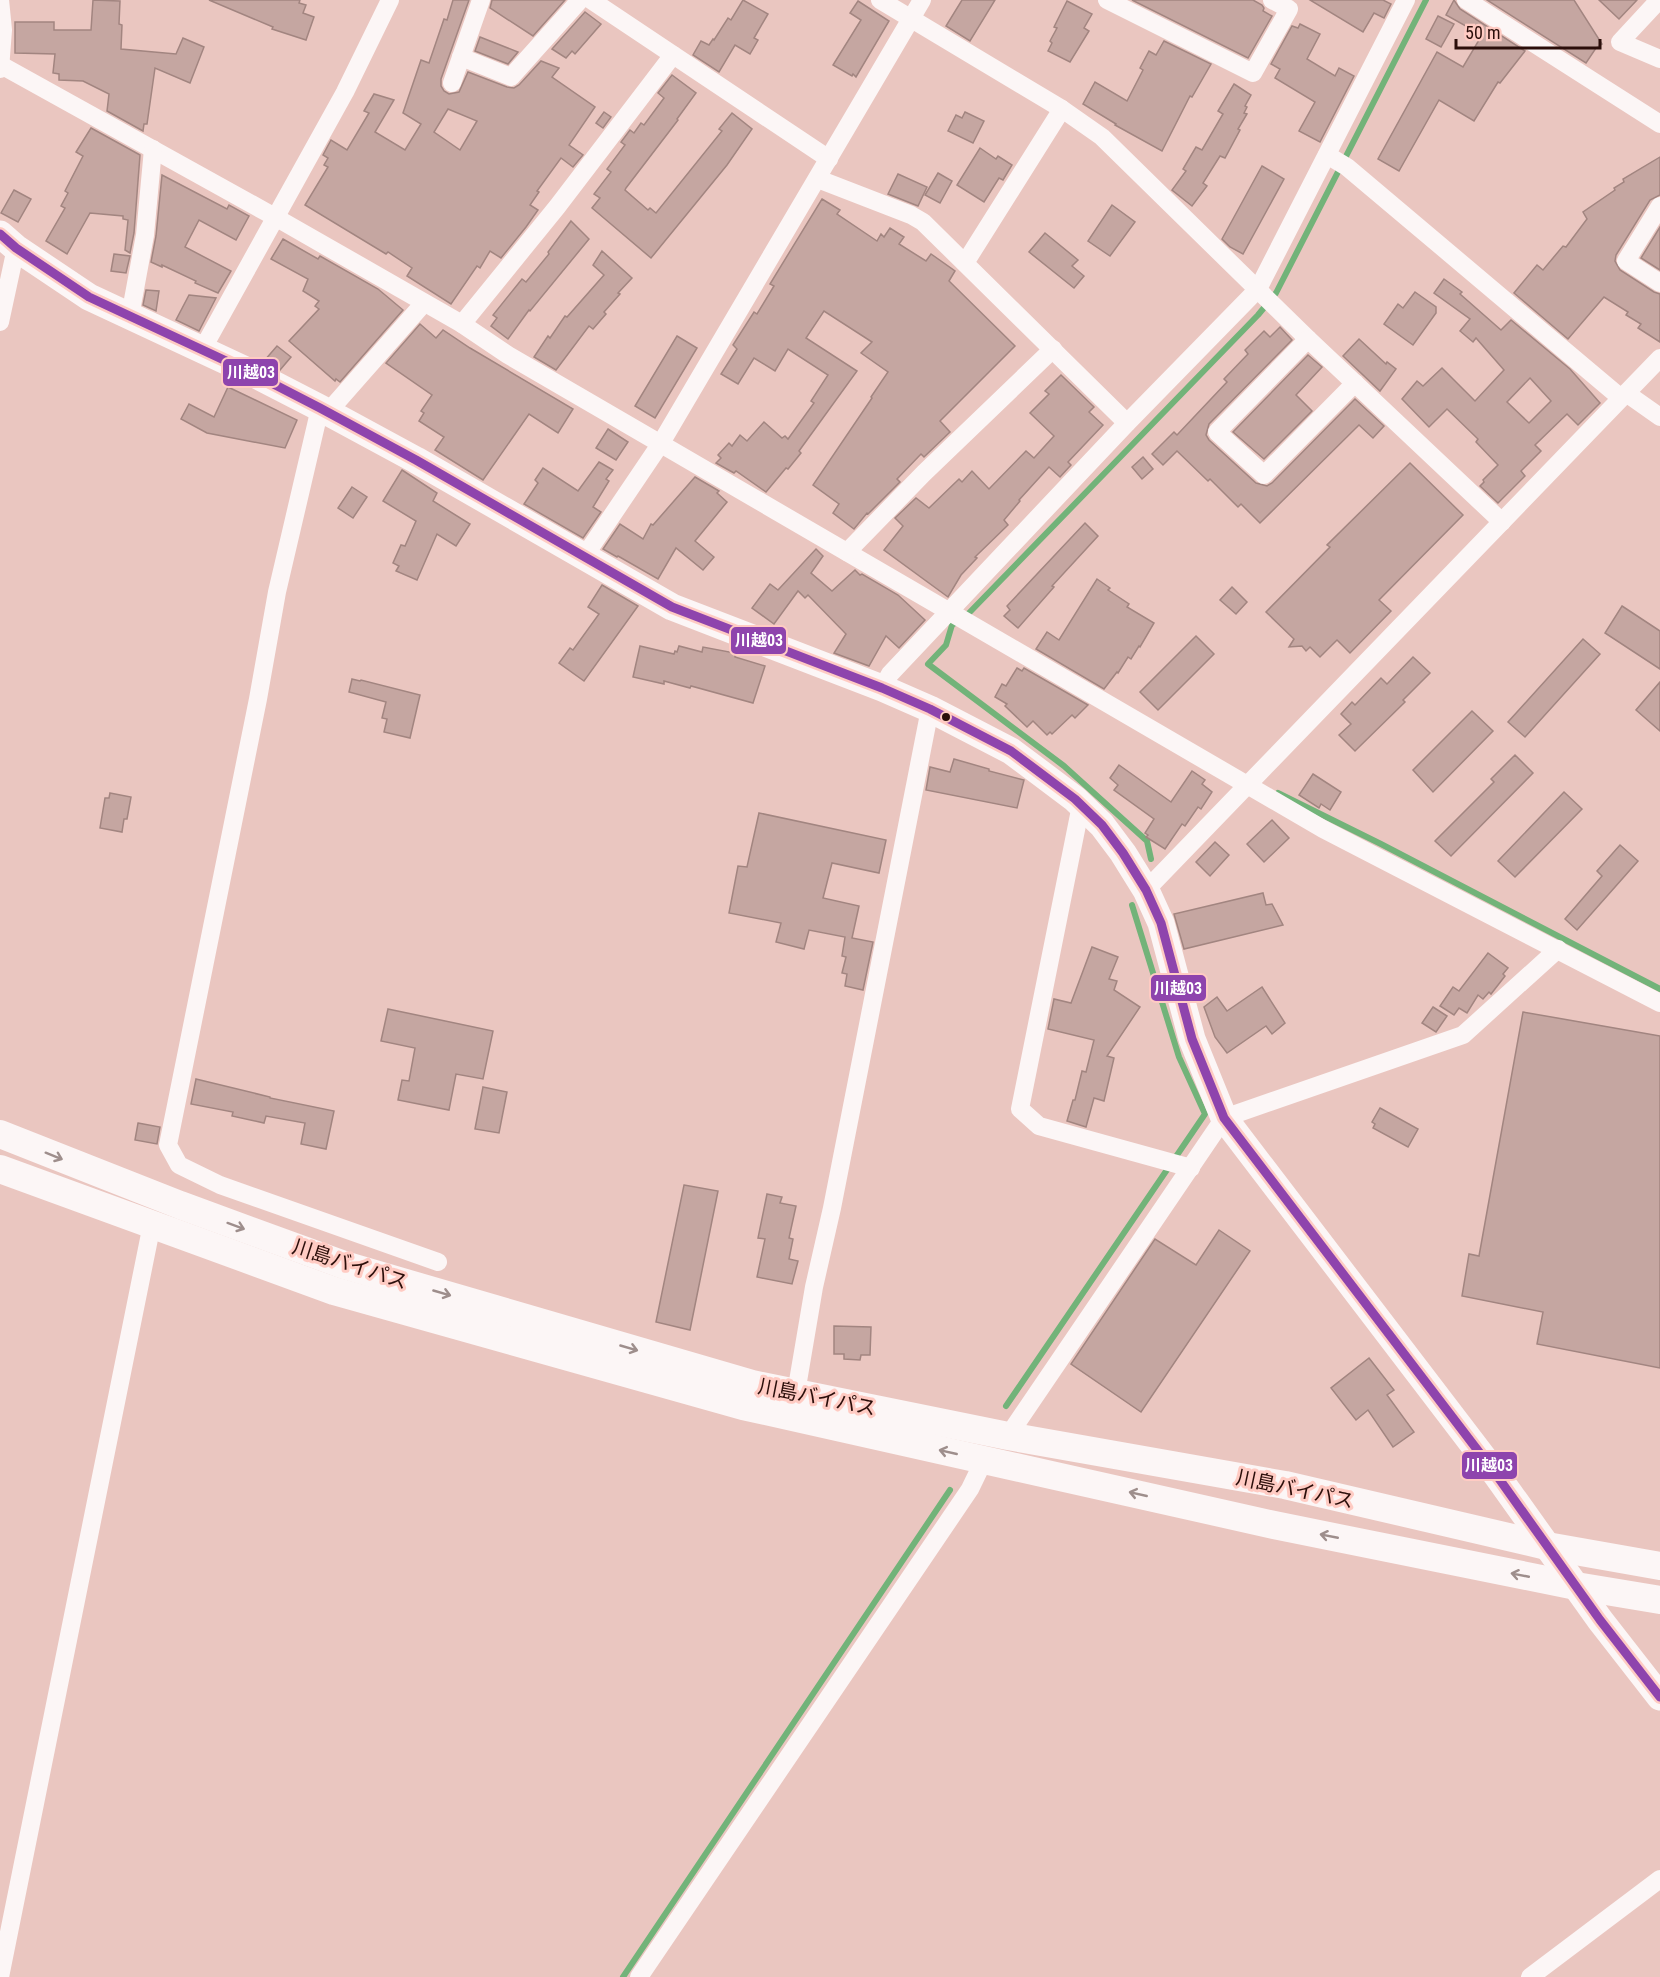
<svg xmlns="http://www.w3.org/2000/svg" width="1660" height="1977" font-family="'Roboto Condensed','Noto Sans JP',sans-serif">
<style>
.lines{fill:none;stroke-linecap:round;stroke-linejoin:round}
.stream{stroke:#72b379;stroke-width:6}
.building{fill:#c5a6a1;stroke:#a28580;stroke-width:1.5;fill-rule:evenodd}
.minor{stroke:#fcf6f6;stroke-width:18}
.primary{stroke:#fcf6f6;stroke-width:27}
.trunk{stroke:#fcf6f6;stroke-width:28}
.bus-1-casing{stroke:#ffcbc3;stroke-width:14}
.bus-1{stroke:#8e44ad;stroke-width:9}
.oneway{stroke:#9e8e8c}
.bus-dot{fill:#2b0e0a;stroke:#ffcbc3;stroke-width:2}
.labels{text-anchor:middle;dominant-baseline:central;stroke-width:6;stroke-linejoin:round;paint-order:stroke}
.street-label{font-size:20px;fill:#2b0e0a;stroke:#ffcbc3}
.line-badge{stroke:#ffcbc3;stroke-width:2}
.badge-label{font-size:16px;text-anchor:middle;font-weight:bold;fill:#fff}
</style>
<rect width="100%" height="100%" fill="#eac6c0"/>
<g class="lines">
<g class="stream">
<path d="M1278,793L1381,844L1660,989"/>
<path d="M1151,859L1147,841L1064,766L928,664L946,645L952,625L968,614L1258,315L1276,293L1426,0"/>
<path d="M1006,1406L1205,1114L1179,1057L1132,905"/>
<path d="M623,1977L950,1490"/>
</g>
</g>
<g class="building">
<path d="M93,0L120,1L119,24L122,25L121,49L176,54L183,38L204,47L190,83L155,68L147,124H144L143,131L107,111L109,94L83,81L59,80V74L53,73L55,54L15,53V22H54V30H91Z"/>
<path d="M209,0H300L299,3L306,5L303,13L314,17L306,40L272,29L273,27Z"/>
<path d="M453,0H469L441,79V86L444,91L449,94L459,92L468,72L507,87L514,88L519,85L541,61L559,68L552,77L595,107L569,145L583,155L573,167L561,158L537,191L539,192L530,205L538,210L526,227L501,258L490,251L480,268L477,266L451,304L407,276L412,268L388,252L386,254L305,205L328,167L324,165L328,158L323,155L331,140L347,150L369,113L364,111L374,94L394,100L375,132L405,150L421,124L403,113L421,60L429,63L444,19L447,20ZM448,109L477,121L460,150L434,132Z"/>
<path d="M492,0H565L533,36L490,8Z"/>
<path d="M743,0L768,14L754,38L758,40L750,54L735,45L719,72L693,55L701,41L709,45L713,39L714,40L728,18L731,20Z"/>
<path d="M962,0H995L970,41L946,26Z"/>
<path d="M1132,0H1253L1262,5L1264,8L1263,11L1272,16L1248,58Z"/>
<path d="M1310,0H1383L1391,4L1384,18L1374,13L1363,32Z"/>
<path d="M1454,0L1460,9L1525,51L1500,83L1498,82L1474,121L1439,100L1399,171L1378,159L1437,52L1463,67L1482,35L1446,15Z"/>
<path d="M1487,0H1574L1602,44L1596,48L1586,63Z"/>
<path d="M1599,0H1637L1619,19Z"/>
<path d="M858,1L889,21L856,77L853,74L852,76L833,65L861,20L850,13Z"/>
<path d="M1067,1L1092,14L1084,28L1089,31L1070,62L1048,51L1052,43L1050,41L1057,28L1054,27Z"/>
<path d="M585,12L601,24L575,54L572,51L566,58L552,49Z"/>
<path d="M1438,16L1454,24L1441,47L1426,39Z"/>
<path d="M1300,24L1320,34L1307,59L1335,76L1339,68L1354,76L1320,142L1299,131L1315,102L1275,78L1280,69L1271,64L1292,26L1298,28Z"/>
<path d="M480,37L518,52L508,64L475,51Z"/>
<path d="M1164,41L1211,64L1192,97L1190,96L1162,151L1115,125L1116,124L1083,104L1095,82L1127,101L1143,70L1140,68L1149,51L1156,55Z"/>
<path d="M672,75L696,93L677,119L678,120L626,188L625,190L648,210L650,208L656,213L722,131L719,129L732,113L752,129L727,165L651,258L592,208L600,198L594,194L611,172L607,169L625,145L621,142L630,130L634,133L641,123L644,125L664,98L658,93Z"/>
<path d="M1234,84L1251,95L1245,106L1247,107L1244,113L1247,114L1238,129L1240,130L1225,158L1220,156L1203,183L1207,186L1192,206L1172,190L1186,171L1183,169L1196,147L1202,150L1223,114L1218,111Z"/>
<path d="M604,112L611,117L603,128L596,123Z"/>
<path d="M965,112L984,121L973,143L948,131L956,115L962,118Z"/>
<path d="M91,128L140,155L134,233L130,253L125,250L128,220L123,219V216L90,213L67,254L46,241L65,208L61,206L68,193L65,191L83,156L76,152Z"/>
<path d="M980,148L996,159L998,156L1012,165L1003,180L999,178L984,202L957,185Z"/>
<path d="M1660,157V195L1650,200L1616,255L1615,261L1620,270L1654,292L1660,294V342L1638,328L1641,324L1626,315L1628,312L1604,297L1568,339L1514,293L1537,265L1543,270L1563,246L1566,247L1587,219L1583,212L1615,190L1614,188L1624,182L1623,179Z"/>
<path d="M1262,166L1284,179L1243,254L1230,247L1222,239Z"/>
<path d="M938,173L952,181L940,203L925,195Z"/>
<path d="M898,174L927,187L918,206L888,194Z"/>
<path d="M162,175L227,209L229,205L249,216L236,240L199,220L185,247L231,271L218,293L195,283L196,281L162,265V267L151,262L156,236Z"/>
<path d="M14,190L31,199L18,222L1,213Z"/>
<path d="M822,199L840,210L837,214L877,241L881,234L884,237L890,228L904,237L899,244L926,261L931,254L955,271L949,281L1015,346L940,421L950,432L924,457L921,454L897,479L900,482L868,514L867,513L854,529L833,513L839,504L813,485L872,398L871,397L888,372L861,353L872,342L824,311L806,338L857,371L799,451L801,453L788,469L786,468L766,492L736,471L734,473L716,463L721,458L718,455L729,443L732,446L740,435L747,441L764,422L782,438L785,436L788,439L814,403L811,401L828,375L788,349L775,371L754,358L738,384L721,374L737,349L733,345L754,312L757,314L774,286L770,284Z"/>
<path d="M1112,205L1135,222L1110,256L1088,241Z"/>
<path d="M571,221L589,239L530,311L529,310L508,339L491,326L497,318L493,315L522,279L526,282L549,254L548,252Z"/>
<path d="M1660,227V270L1641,258Z"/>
<path d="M1045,233L1078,260L1072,266L1084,276L1074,288L1029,252Z"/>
<path d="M283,239L318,259L320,256L378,289L403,310L340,382L336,379L335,381L289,341L319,309L315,306L319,301L303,291L308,279L271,259Z"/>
<path d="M602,251L632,278L618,293L620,294L604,312L606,314L593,329L589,326L556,370L534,357L548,336L550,338L565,316L567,317L604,275L593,265Z"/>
<path d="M114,254L130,256L126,273L111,271Z"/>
<path d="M1444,279L1462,292L1460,294L1501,330L1511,320L1570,369L1600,403L1578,425L1567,414L1535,445L1541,451L1521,471L1525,476L1498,503L1480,486L1484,482L1483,480L1498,465L1476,442L1478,439L1447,409L1429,427L1402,399L1417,381L1423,386L1442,368L1475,401L1504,370L1476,338L1473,342L1460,331L1470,319L1434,293ZM1530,378L1551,401L1529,423L1507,402Z"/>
<path d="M146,290L159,291L156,311L143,305Z"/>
<path d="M1415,292L1436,307V313L1413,345L1384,324L1398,304L1403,308Z"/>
<path d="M189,295L216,298L199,331L176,320Z"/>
<path d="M420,324L436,338L443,330L470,348L573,409L558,433L529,414L483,480L435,450L444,437L419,421L424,413L421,411L432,395L386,363Z"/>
<path d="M1280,327L1292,340L1209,424L1206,435L1209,440L1256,483L1267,486L1272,483L1355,399L1384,426L1373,438L1359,425L1260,523L1241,504L1238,507L1210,479L1208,481L1177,451L1163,465L1152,454L1174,432L1177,435L1227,382L1224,379L1248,354L1245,350L1264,331L1270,337Z"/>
<path d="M677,336L697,348L655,418L635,406Z"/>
<path d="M1359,339L1386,364L1387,362L1396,369L1380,391L1343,356Z"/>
<path d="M277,346L291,357L280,370L264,361Z"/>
<path d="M1308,355L1322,367L1296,395L1312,411L1264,459L1233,432Z"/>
<path d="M1061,375L1094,407L1089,412L1103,425L1068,462L1071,465L1060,477L1049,467L1019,500L1020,501L1004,520L1008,525L975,557L977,558L961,575L948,597L884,550L903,526L895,518L916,498L929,508L959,479L962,482L972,471L989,489L1026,451L1034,458L1054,436L1030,413L1049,394L1045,391Z"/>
<path d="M228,387L297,420L285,448L207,433L181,419L189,404L214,417Z"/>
<path d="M608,429L628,442L616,460L596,448Z"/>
<path d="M1143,457L1153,469L1142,479L1132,467Z"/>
<path d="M599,462L613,470L606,479L609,481L593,507L601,512L583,538L524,504L538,483L535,480L543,468L578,491Z"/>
<path d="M1410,463L1463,515L1379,600L1391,611L1350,653L1337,640L1320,657L1310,647L1306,651L1302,646L1289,647L1294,639L1266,612L1330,547L1327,545Z"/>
<path d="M402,470L437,493L433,501L470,524L456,546L437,534L417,580L396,571L399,566L393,563L401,545L405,546L416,521L383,501Z"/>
<path d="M695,477L719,491L717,493L727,502L695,541L714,557L703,570L676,548L658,579L618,556L617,557L603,549L620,524L643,539L651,524L653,525Z"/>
<path d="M352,487L367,497L353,518L338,508Z"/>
<path d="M1085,523L1098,536L1052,586L1054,587L1018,628L1004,616L1010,610L1007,606Z"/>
<path d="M816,549L823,556L811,573L832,591L855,570L860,575L862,574L898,595L925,620L899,648L886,636L869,666L834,653L846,634L808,595L805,598L798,591L774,624L752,608L770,584L778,590Z"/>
<path d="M1097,579L1110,588L1108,590L1129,604L1127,607L1154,623L1140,647L1139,646L1131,659L1128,657L1118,673L1117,672L1104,689L1036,649L1047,632L1059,640Z"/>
<path d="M602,585L638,606L584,681L559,663L570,648L573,650L599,614L588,607Z"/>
<path d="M1232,587L1247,602L1236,614L1220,600Z"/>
<path d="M1622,606L1660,631V669L1605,633Z"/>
<path d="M1196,636L1214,654L1158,710L1140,692Z"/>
<path d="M1583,639L1600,654L1525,737L1508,722Z"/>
<path d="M640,646L674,654L675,651L677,652L679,646L702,652L703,647L735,653V657L765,666L753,703L691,686L690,688L664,681V684L633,677Z"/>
<path d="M1413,657L1430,673L1403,700L1405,702L1355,751L1339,735L1351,724L1341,714L1352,702L1355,705L1381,678L1387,684Z"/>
<path d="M1017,668L1022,671L1024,668L1088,705L1075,718L1072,715L1052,734L1050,732L1047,735L1033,721L1027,727L1005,706L1007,704L995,697L1002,684L1006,686Z"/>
<path d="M352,679L360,681L361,680L420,695L410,738L384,732L387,719L382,718L386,702L349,692Z"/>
<path d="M1660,682V731L1636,710Z"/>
<path d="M1472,711L1493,731L1433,792L1413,770Z"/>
<path d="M1515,755L1533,773L1451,856L1435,841L1494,782L1491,779Z"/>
<path d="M954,759L989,769V771L1024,780L1017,808L926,790L930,767L950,772Z"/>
<path d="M1119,765L1171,802L1192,771L1205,780L1202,784L1212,792L1201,809L1198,807L1185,826L1182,824L1165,849L1146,837L1148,835L1145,833L1154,819L1114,790L1118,785L1110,778Z"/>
<path d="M1313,774L1341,792L1330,810L1321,804L1319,808L1299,795Z"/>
<path d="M1564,792L1582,809L1515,877L1498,861Z"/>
<path d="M110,793L131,797L127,819H124L122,832L100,828L105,798H109Z"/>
<path d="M759,813L886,840L879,873L832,863L823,898L859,906L852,938L873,942L863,990L845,986L847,974L842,973L846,957L842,956L845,937L809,930L804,949L776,942L781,923L729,913L738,866L747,867Z"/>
<path d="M1272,820L1289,838L1264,862L1247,844Z"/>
<path d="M1215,842L1229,855L1210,876L1196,862Z"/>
<path d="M1620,845L1638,861L1577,930L1565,919L1602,876L1597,871Z"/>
<path d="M1263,893L1266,905L1272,904L1283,925L1184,949L1174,914Z"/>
<path d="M1092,947L1118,957L1109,979L1117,981L1114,990L1140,1007L1107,1056L1114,1058L1104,1101L1094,1098L1086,1127L1067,1121L1073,1100H1075L1082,1071L1086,1072L1094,1040L1048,1029L1054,999L1071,1003Z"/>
<path d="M1488,953L1508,968L1503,974L1505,976L1491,994L1489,992L1483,999L1478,995L1467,1013L1459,1008L1454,1015L1440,1006L1453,987L1459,991Z"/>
<path d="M1262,987L1285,1023L1272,1034L1266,1026L1227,1053L1215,1037L1204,1007L1217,997L1227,1011Z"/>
<path d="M1433,1007L1447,1016L1436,1032L1422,1023Z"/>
<path d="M388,1009L493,1031L483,1079L456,1074L449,1110L398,1100L402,1080L409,1081L415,1048L381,1041Z"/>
<path d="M1523,1012L1660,1036V1368L1537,1344L1543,1312L1462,1296L1469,1254L1479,1256Z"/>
<path d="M196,1079L270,1097V1098L334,1111L326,1149L301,1144L305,1123L266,1116L264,1123L232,1116L233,1112L191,1104Z"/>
<path d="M483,1087L507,1092L499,1133L475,1129Z"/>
<path d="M1380,1108L1418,1129L1408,1147L1373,1128L1375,1124L1372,1122Z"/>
<path d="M138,1123L160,1127L157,1144L135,1140Z"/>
<path d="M684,1185L718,1191L690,1330L656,1322Z"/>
<path d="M767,1194L782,1197L780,1203L796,1206L789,1238L793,1239L789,1259L798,1261L792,1284L757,1277L765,1239L758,1238Z"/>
<path d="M1219,1230L1250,1251L1141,1412L1071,1364L1155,1239L1196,1265Z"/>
<path d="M834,1326L871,1327L870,1355H861L860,1360L844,1359V1354H834Z"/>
<path d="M1369,1358L1394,1390L1387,1395L1414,1432L1393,1447L1368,1410L1356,1420L1331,1388Z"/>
</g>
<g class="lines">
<g class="minor">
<path d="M591,0L829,159"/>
<path d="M880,0L1062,109L1102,137L1308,339L1502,522"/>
<path d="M1107,0L1253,73L1289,9L1272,0"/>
<path d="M1466,0L1660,124"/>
<path d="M1659,0L1620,42L1660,59"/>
<path d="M461,57L511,77L580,0"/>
<path d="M1,65L275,217L462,324L508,355L1323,829L1660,1003"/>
<path d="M0,69L3,30L0,0"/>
<path d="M452,83L481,0"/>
<path d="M1327,155L1347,167L1621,398"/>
<path d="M818,179L911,215L923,222L1127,423"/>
<path d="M1660,206L1626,261L1660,283"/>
<path d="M965,263L1062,109"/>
<path d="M130,316L145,235L153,149"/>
<path d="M0,322L16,248"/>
<path d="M462,324L557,207L673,55"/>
<path d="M1308,339L1217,432L1264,475L1355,383"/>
<path d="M202,350L345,92L390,0"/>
<path d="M1626,393L1660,417"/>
<path d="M320,408L277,592L258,699L168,1145L179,1165L220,1185L438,1262"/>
<path d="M328,412L424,303"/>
<path d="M847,552L924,473L1053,349"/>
<path d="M584,557L661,443L922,0"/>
<path d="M882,688L890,674L1127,423L1258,289L1406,0"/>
<path d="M1081,805L1020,1109L1039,1126L1191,1168"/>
<path d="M1146,890L1660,358"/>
<path d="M796,1393L814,1287L832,1208L930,709"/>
<path d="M1008,1436L1224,1118L1463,1035L1558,949"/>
<path d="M0,1977L152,1224"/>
<path d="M639,1977L970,1489L984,1460"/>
<path d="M1530,1977L1660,1879"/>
</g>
<path class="primary" d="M0,234L16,248L89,297L256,375L320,408L416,460L672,607L882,688L930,709L1011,751L1075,799L1102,825L1123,853L1146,890L1161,923L1192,1039L1224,1118L1495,1473L1600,1620L1660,1697"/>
<g class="trunk">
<path d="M0,1134L180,1205L344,1265L752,1384L1008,1436L1285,1485L1547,1546L1660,1566"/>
<path d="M0,1169L334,1291L743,1406L1274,1525L1576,1586L1660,1600"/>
</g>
<g class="bus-1-casing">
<path id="bus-1" d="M0,234L16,248L89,297L256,375L320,408L416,460L672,607L882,688L930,709L1011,751L1075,799L1102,825L1123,853L1146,890L1161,923L1192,1039L1224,1118L1495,1473L1600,1620L1660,1697"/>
</g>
<use href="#bus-1" class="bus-1"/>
</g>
<defs><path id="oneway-shaft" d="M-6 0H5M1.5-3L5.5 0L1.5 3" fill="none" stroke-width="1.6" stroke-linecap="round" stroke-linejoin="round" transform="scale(1.5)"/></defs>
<g class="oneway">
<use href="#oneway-shaft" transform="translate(54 1156) rotate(22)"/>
<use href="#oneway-shaft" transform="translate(236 1226) rotate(20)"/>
<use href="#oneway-shaft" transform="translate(442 1293) rotate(16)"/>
<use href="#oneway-shaft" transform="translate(629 1348) rotate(16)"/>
<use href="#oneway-shaft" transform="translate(948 1452) rotate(-167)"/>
<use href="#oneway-shaft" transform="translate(1138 1494) rotate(-167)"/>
<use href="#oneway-shaft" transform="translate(1329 1536) rotate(-169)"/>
<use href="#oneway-shaft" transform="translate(1520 1575) rotate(-169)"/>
</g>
<circle class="bus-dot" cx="946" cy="717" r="5"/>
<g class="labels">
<g class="street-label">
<text transform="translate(350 1264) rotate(18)">川島バイパス</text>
<text transform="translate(817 1397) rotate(11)">川島バイパス</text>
<text transform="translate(1295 1489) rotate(12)">川島バイパス</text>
</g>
</g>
<g class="line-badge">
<rect x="222" y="358" width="57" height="29" rx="6" fill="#8e44ad"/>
<rect x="730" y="626" width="57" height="29" rx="6" fill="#8e44ad"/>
<rect x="1150" y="974" width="57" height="28" rx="6" fill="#8e44ad"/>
<rect x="1461" y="1451" width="57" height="29" rx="6" fill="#8e44ad"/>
</g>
<g class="badge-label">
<text x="251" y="378">川越03</text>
<text x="759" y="646">川越03</text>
<text x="1178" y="994">川越03</text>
<text x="1489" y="1471">川越03</text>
</g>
<path d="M1456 39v9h144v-9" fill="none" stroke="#2b0e0a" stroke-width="3"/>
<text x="1465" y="39" font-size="18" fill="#2b0e0a" stroke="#ffcbc3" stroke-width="4.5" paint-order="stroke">50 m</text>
</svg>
